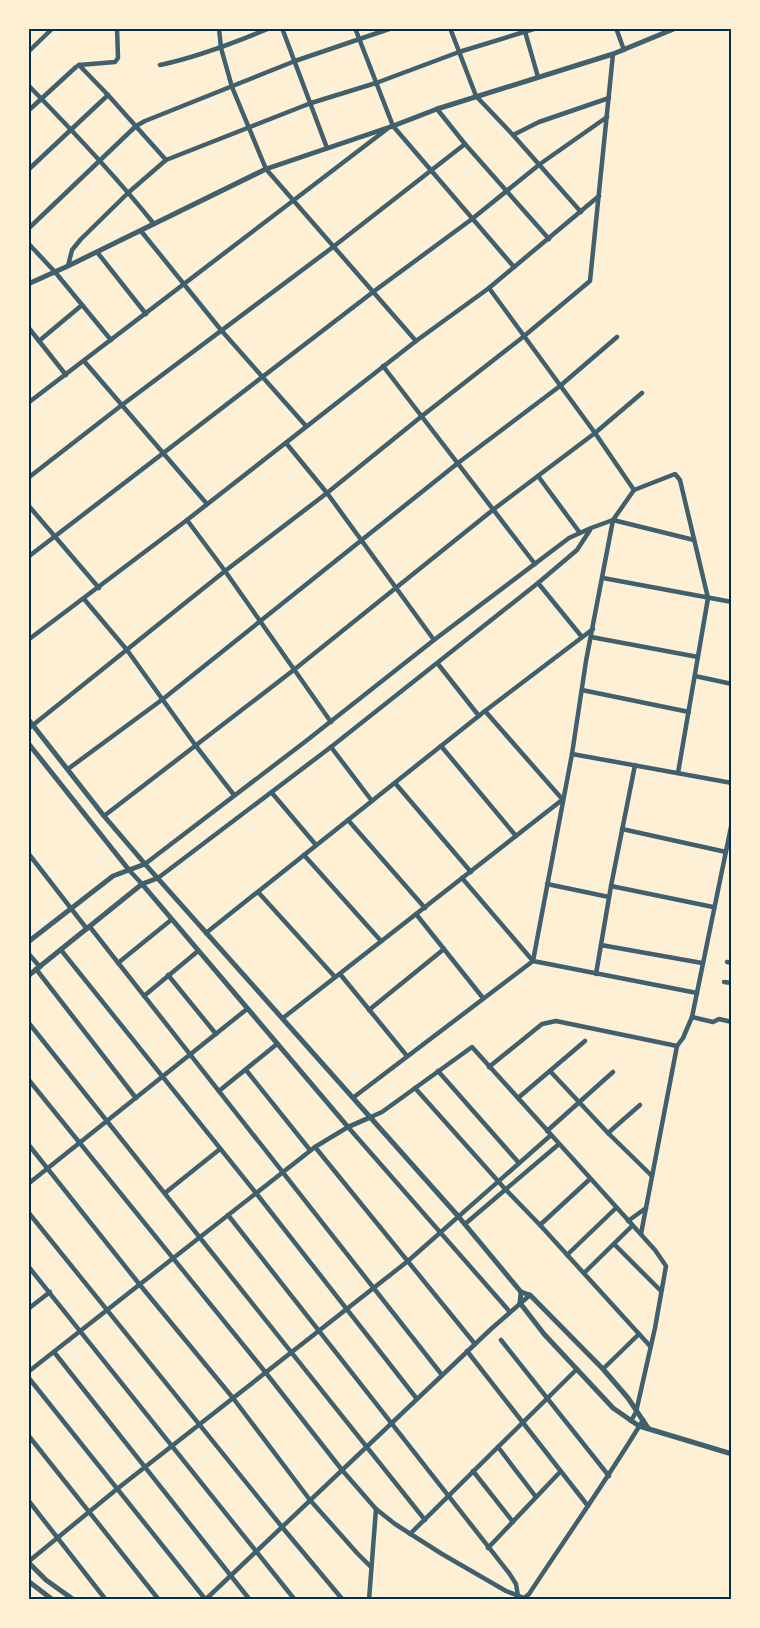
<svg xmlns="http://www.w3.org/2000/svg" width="760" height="1628" font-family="'IBM Plex Sans',sans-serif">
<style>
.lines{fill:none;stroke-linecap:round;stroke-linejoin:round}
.minor{stroke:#3f606c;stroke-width:4.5}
.tertiary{stroke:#3f606c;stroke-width:5}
.neatline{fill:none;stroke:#003049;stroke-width:2}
</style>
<rect width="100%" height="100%" fill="#fdf0d5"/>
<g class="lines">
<g class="minor">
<path d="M219,28L221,48L232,87L266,169L416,341"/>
<path d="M282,28L327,148"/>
<path d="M355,28L393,126L514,267"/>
<path d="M450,28L476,96L513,135L581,212"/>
<path d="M524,28L538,77"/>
<path d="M616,28L624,50"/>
<path d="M28,52L53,28"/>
<path d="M79,65L108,95L166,160"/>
<path d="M160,65C198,57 234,43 270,28"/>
<path d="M28,85C72,130 115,175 154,224"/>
<path d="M437,109L465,144L549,239"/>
<path d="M28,111L76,67L79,65L115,62L118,58L117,28"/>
<path d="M513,135L539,122L609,98"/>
<path d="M28,170L108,95"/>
<path d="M28,229L136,126L145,121L295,61L392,28"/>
<path d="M141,231L221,330L306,426"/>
<path d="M28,243L55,272L111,340"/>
<path d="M97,252L146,314"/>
<path d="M68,266L72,250L81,239L129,192L166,160L311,103L376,83L459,52L537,28"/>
<path d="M489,288L595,433L634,490"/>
<path d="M28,327L66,375"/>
<path d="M39,341L82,305"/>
<path d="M84,361L207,504"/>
<path d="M383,366L535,564"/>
<path d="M28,403L387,129"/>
<path d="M286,443L327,493L434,640"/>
<path d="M538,476L580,533"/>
<path d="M28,478L122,405L333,247L465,144"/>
<path d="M28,505L99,588"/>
<path d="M187,520L225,571L331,722"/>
<path d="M28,557L373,292L472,219L540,164L607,117"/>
<path d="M603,578L732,602"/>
<path d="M538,583L582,637"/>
<path d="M84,599L127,650L196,746L234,795"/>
<path d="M591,637L698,657"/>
<path d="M28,640L187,520L416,341L489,288L599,196"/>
<path d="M438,664L479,716"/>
<path d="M695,676L732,684"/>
<path d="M582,690L689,712"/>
<path d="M485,711L563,800"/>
<path d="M28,729L225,571L327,493L422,416L523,337L590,281L613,54"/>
<path d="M441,746L516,836"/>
<path d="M331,747L372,801"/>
<path d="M572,754L732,783"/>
<path d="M68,769L163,699L458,463L560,386L617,337"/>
<path d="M395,783L471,872"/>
<path d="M272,793L316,845"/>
<path d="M104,816L295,669L494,509L595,433L642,393"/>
<path d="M348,820L425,908"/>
<path d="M622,829L726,852"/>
<path d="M28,853L87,929"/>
<path d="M304,855L381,941"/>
<path d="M145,864L306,741L434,640L569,538L591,528L613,520L694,540"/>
<path d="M129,870L142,884"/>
<path d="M158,878L331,747L538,583L577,550L590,530"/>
<path d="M462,878L533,961L697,993"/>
<path d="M547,884L609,897"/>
<path d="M611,886L713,907"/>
<path d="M258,892L335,977"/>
<path d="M416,914L483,998"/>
<path d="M90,927L442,1375"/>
<path d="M206,933L485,711L593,629"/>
<path d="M601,945L702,963"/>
<path d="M61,950L256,1193L417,1399"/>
<path d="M28,953L40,967"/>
<path d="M727,962L732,963"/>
<path d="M118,963L171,920"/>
<path d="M36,969L136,1098"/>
<path d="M340,974L407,1056"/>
<path d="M596,974L611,886L635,765"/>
<path d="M168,975L216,1034"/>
<path d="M724,982L732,983"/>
<path d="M144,996L198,951"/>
<path d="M369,1010L444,949"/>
<path d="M692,1017L713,1022L719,1019L732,1022"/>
<path d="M283,1018L562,800"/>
<path d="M28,1022L425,1520"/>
<path d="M489,1067L542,1024L556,1021L677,1046"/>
<path d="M246,1070L310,1150"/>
<path d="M438,1071L519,1163"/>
<path d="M550,1071L608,1133L652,1176"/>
<path d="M28,1079L266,1373L342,1470L376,1509L395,1524L442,1554L506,1591L524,1598L529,1594C567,1536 607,1480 643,1420"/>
<path d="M415,1088L506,1190L540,1225L650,1346"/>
<path d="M219,1091L277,1044"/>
<path d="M354,1097L533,961L572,754L586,661L613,520L634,490L675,474L680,480L708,598L678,773"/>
<path d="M518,1098L585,1041"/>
<path d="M371,1117L382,1112L472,1047L655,1250L666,1266L655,1328L636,1412L631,1421"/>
<path d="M547,1131L613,1072"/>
<path d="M608,1133L640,1105"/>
<path d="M28,1144L140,1285L233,1398L310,1500L357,1553L371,1567"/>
<path d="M315,1147L475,1344"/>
<path d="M28,1184L247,1009"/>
<path d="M165,1193L220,1149"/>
<path d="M28,1212L282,1527L343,1600"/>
<path d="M228,1215L509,1573L516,1584L518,1596"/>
<path d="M628,1221L646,1208"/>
<path d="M465,1224L559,1144"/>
<path d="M540,1225L590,1179"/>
<path d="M641,1234L677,1046L683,1038L692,1017L732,822"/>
<path d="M614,1244L661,1291"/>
<path d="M567,1255L616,1208"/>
<path d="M28,1266L295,1600"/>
<path d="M584,1273L632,1226"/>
<path d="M28,1309L50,1292"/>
<path d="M501,1340L609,1476"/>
<path d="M467,1351L588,1506"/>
<path d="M54,1352L250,1600"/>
<path d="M603,1369L639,1334"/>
<path d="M28,1372L315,1147L348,1127L510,1312"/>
<path d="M28,1377L206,1600"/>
<path d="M28,1435L159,1600"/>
<path d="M498,1447L536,1497"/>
<path d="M473,1471L513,1522"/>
<path d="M28,1500L106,1600"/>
<path d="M410,1534L577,1369"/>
<path d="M488,1548L560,1472"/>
<path d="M28,1562L117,1489L408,1261L551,1135"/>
<path d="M205,1600L491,1329L530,1295"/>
<path d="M369,1600L376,1509"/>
</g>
<g class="tertiary">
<path d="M28,284L68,266L266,169L393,126L437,109L613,54L676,28"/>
<path d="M28,719L104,816L145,864L458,1216L521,1292L530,1295L603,1369L628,1398L648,1428"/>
<path d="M28,743L129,870"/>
<path d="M142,884L348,1127L371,1117"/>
<path d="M28,942L113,876L145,864"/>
<path d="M28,976L142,884L158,878"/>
<path d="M521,1292L520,1303L544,1334L613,1408L639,1426L732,1454"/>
<path d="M28,1562L46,1580L74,1600"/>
<path d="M28,1581L53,1600"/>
</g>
</g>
<rect width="760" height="1628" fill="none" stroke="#fdf0d5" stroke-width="60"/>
<rect x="30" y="30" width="700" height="1568" class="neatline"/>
</svg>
